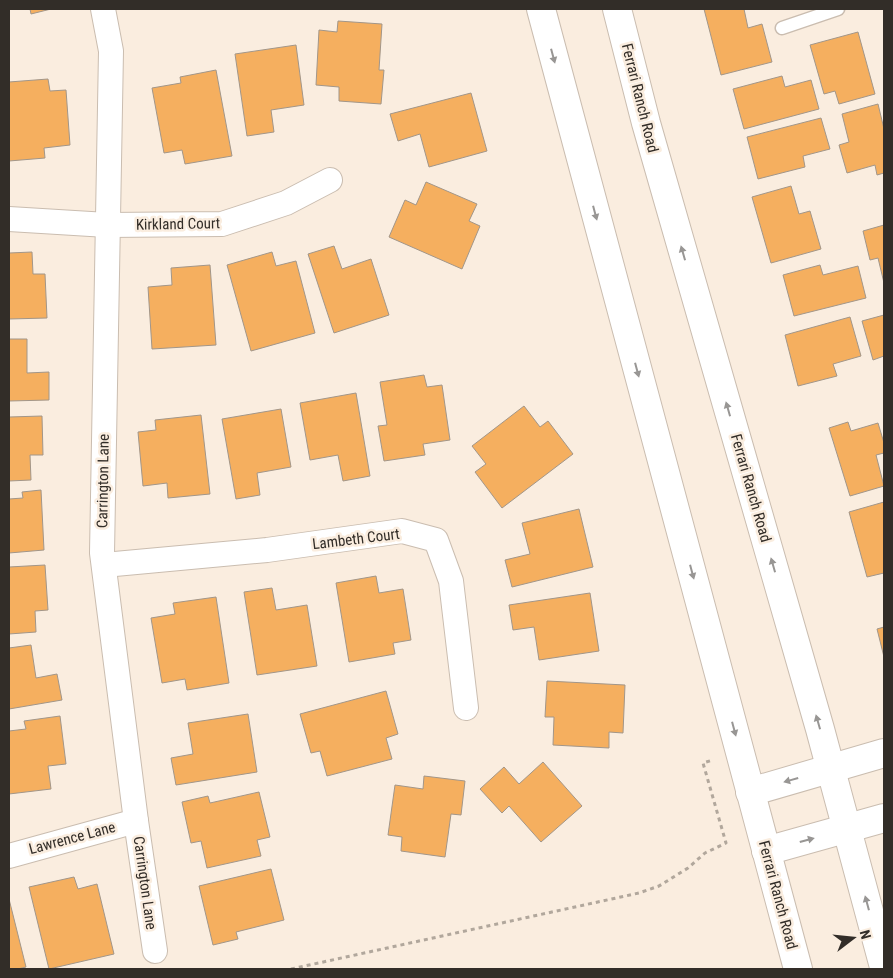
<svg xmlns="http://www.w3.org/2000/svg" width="893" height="978" font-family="'Roboto Condensed',sans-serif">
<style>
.building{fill:#f5af5f;stroke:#a29689}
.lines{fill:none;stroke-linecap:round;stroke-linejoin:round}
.service-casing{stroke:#cabdb0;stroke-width:15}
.minor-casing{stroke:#cabdb0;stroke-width:26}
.tertiary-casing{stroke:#cabdb0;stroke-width:30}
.path{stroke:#b1a79c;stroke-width:3;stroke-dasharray:4 4;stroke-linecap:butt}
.service{stroke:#fff;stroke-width:12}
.minor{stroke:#fff;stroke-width:24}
.tertiary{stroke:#fff;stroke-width:28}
.oneway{fill:#989694}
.labels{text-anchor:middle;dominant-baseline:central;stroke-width:5;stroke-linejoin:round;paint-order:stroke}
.street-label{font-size:15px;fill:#322d28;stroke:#faeddf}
</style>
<rect width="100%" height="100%" fill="#faeddf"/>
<g class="building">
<path d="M30,9H51L31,14Z"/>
<path d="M704,9H744L748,28L762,24L772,62L721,75Z"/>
<path d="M338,21L382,24L379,70H384L381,104L339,101V87L316,85L319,30L337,32Z"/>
<path d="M858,32L875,94L839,104L835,91L824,94L810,45Z"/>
<path d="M296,45L304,105L271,110L274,132L247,136L235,54Z"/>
<path d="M216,70L232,156L185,164L182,150L164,153L152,88L181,83L180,77Z"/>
<path d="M782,76L785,87L811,80L819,109L744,129L733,89Z"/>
<path d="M48,79L50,91L66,90L70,145L44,148L45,158L9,161V82Z"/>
<path d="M471,93L487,151L429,167L420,134L398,141L390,114Z"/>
<path d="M878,104L884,129V173L877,175L875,165L847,173L839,145L849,142L842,114Z"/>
<path d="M821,118L830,149L803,156L805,167L758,179L747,137Z"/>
<path d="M426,182L477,204L469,221L480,226L462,269L389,237L405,200L416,205Z"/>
<path d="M791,186L799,214L810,211L821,249L771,263L752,197Z"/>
<path d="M884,225V283L878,258L870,260L863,231Z"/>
<path d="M334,246L342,269L371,259L389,315L334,333L308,254Z"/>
<path d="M32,252L33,274H45L47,318L9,319V253Z"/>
<path d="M272,252L276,266L296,261L315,333L251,351L227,265Z"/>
<path d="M210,265L216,345L152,349L148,287L172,285L171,268Z"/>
<path d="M820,265L823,275L858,266L866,298L794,316L783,275Z"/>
<path d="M884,315V356L873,360L862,321Z"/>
<path d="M850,317L861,356L833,364L837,376L798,386L785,335Z"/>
<path d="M9,339H27V373L49,372V400L9,401Z"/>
<path d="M424,375L427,387L442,385L450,440L423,444L425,455L384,461L378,426L387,425L380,382Z"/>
<path d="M356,393L370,476L343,481L338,455L310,460L300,403Z"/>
<path d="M524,406L540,427L548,421L573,454L502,508L475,472L486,464L472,446Z"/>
<path d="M281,409L291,467L257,473L260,495L236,499L222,419Z"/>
<path d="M201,415L210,494L168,498L167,483L143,486L138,432L156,430L155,420Z"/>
<path d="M42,416L43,455H30L31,480L9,481V417Z"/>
<path d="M848,422L851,431L878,423L884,443V453L876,455L884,486L850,496L829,428Z"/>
<path d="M41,490L44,550L9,553V499L23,498L22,492Z"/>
<path d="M884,502V573L867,577L849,512Z"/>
<path d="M579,509L593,567L512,587L505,560L530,554L522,523Z"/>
<path d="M45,565L48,610L35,611L36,632L9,634V567Z"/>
<path d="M376,576L379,593L403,589L411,640L393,643L395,654L349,662L336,583Z"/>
<path d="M272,588L276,610L307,605L317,666L257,675L244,592Z"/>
<path d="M590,593L599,651L539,660L534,627L513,630L509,605Z"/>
<path d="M216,597L229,683L187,690L185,679L162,683L151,618L175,614L173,603Z"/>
<path d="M884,627V657L877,629Z"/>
<path d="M31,645L36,678L57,674L62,700L9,709V648Z"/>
<path d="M547,681L625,685L623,733L609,732V748L553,745L554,717H545Z"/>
<path d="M386,691L398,734L386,738L392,759L327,776L320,751L311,753L300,714Z"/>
<path d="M248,714L257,772L176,785L171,758L193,754L188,723Z"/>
<path d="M60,716L66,764L48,766L51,789L9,794V731L26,729L24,721Z"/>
<path d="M543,762L582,806L541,842L509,806L502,813L480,789L504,767L519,784Z"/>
<path d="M424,776L465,781L461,815L451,814L445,857L401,851L402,837L388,835L395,785L423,789Z"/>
<path d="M259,792L270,837L257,840L261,856L207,868L201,841L191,843L182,802L208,796L210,803Z"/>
<path d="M271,869L284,920L236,932L238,939L213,945L199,886Z"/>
<path d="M74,877L78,889L97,884L114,954L49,969L29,887Z"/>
<path d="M9,899L26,967L18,969H9Z"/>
</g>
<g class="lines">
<g class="service-casing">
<path id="service" d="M782,28L838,9"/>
</g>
<g class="minor-casing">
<g id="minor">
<path d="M103,9L111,51L102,553L136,821L155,951"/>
<path d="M9,219L107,225L222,224L286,203L330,180"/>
<path d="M104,565L267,550L402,531L436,540L451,581L466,708"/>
<path d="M9,856L136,821"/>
</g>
</g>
<g class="tertiary-casing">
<g id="tertiary">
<path d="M541,9L798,969"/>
<path d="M617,9L646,123L820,729L884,967"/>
<path d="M750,792L884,753"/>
<path d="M766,851L884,818"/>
</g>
</g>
<path class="path" d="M291,969L639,893L659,886L688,868L705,853L726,843L703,763L713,760"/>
<use href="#service" class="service"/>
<use href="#minor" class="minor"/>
<use href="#tertiary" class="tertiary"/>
</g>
<defs><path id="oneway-solid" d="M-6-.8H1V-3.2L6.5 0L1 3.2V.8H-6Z" transform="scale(1.25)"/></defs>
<g class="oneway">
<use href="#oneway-solid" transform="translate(553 56) rotate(75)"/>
<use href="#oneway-solid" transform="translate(595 213) rotate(75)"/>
<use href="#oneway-solid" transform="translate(683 253) rotate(-106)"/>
<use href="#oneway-solid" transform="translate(637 370) rotate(75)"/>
<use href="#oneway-solid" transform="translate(728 409) rotate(-106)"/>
<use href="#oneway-solid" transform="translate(773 565) rotate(-106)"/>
<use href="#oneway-solid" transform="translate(692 572) rotate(75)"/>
<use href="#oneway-solid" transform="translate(818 722) rotate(-106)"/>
<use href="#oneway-solid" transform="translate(734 729) rotate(75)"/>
<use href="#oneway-solid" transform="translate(791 780) rotate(164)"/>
<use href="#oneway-solid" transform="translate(807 840) rotate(-15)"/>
<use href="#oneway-solid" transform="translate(867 903) rotate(-105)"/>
</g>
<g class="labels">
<g class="street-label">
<text transform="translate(640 98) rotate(76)">Ferrari Ranch Road</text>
<text transform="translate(178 224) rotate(-1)">Kirkland Court</text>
<text transform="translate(103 481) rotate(-89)">Carrington Lane</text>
<text transform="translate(751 488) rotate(74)">Ferrari Ranch Road</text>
<text transform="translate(356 539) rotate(-7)">Lambeth Court</text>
<text transform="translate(72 838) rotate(-15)">Lawrence Lane</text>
<text transform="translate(145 883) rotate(82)">Carrington Lane</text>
<text transform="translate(778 895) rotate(75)">Ferrari Ranch Road</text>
</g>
</g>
<rect width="893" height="978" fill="none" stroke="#322d28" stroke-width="20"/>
<g transform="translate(853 938) rotate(74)" stroke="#faeddf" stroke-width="4" paint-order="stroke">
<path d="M0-4L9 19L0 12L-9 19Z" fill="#322d28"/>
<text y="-8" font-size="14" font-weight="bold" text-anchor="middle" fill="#322d28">N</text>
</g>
</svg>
